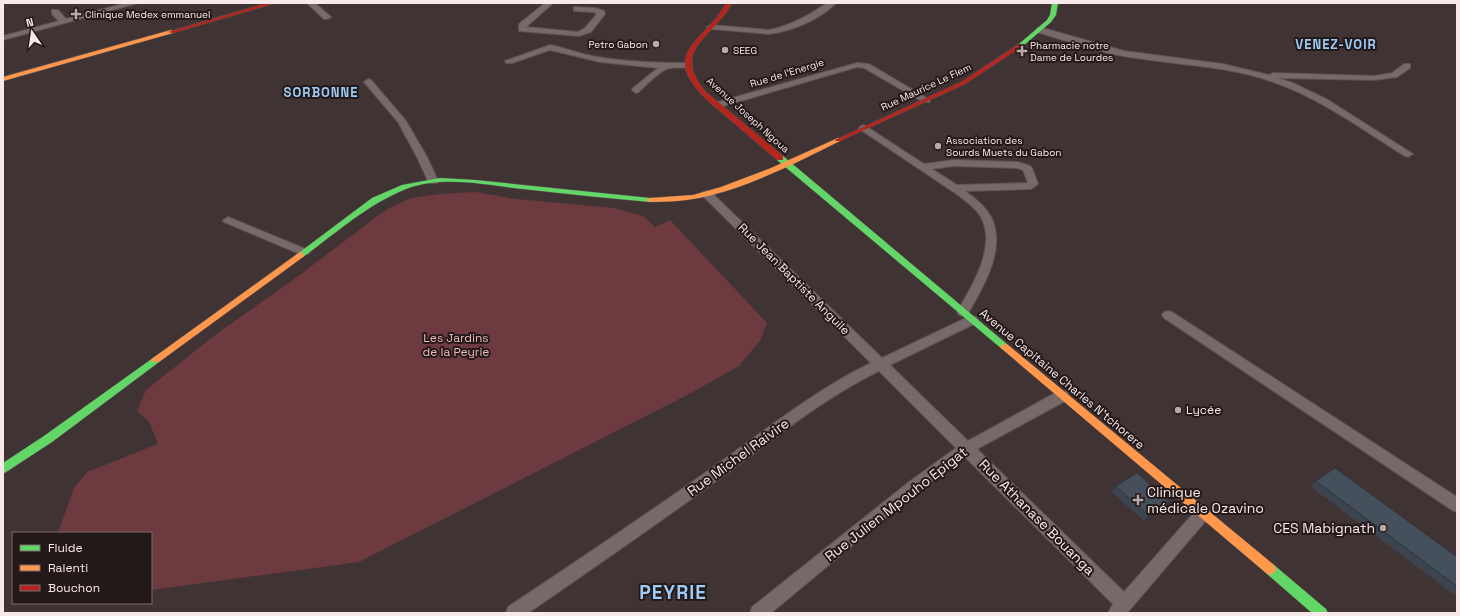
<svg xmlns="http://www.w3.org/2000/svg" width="1460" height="616" font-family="'Space Grotesk',sans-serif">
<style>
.green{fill:#6d3b3f}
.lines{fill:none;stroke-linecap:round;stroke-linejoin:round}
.street-casing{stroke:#5d5151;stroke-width:2}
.fast-casing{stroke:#5d5151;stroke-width:1}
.slow-casing{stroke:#5d5151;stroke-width:1}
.jam-casing{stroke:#5d5151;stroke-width:1}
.street{fill:#75696a;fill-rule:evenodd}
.fast{fill:#63d668;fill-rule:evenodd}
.slow{fill:#ff974d;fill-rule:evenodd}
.jam{fill:#b3261e;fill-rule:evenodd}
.wall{fill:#3c454f}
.shaded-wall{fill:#313840}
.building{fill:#46505c;stroke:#313840}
.poi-dot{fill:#b8a9a9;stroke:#241919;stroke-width:1.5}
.labels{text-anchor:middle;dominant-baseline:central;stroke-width:4;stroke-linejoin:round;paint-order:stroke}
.far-poi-label{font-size:10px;fill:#f9e8e9;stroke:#241919;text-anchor:start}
.far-street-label{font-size:10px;fill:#f9e8e9;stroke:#241919}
.street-label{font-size:12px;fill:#f9e8e9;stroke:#241919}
.park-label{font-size:12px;fill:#eeb9bb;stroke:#241919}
.poi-label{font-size:12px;fill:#f9e8e9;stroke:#241919;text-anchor:start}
.far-district-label{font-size:13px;font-weight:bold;letter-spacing:1px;fill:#9ccbf7;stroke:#241919}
.near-street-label{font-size:14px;fill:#f9e8e9;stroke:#241919}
.near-poi-label{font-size:14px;fill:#f9e8e9;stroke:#241919;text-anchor:start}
.near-district-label{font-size:19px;font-weight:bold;letter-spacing:1px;fill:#9ccbf7;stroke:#241919}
</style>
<rect width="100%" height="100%" fill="#403333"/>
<path class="green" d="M475,192L516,199L614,208L643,216L655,227L670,220L767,323L760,341L739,366L691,393L359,562L151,590V533H58L74,488L87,472L158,444L149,422L137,411L146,390L219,332L297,277L387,209L411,198L440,194Z"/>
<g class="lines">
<g class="street-casing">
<g id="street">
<path d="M126,3H138L3,40V36L59,21L52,14V10H58L66,19Z"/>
<path d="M307,3H315L331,17L327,19H324Z"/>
<path d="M545,3L552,4L526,27L578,32L585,28L597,14L594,12L574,11V7L595,8L604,11L605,14L591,32L579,36L519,31V24Z"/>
<path d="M827,3H836C819,20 792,31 769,34L711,29L707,27L711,25L769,30C791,26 809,15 827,3Z"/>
<path d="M1037,28H1043L1124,51L1223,64L1269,75L1273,73L1374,76L1392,73L1404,64H1410V68L1397,77L1374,80L1277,78L1293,83L1328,100L1413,154L1408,157L1405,156C1361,129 1319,97 1270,81C1227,66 1181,65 1136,58C1103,54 1070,42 1037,32Z"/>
<path d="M550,45C561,47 572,51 583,54C617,62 653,63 688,63L692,65C686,70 677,66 670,68C660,70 646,85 639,92L636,93L632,90L633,88L658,68L600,62L550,50L512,63H506L505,61Z"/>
<path d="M857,63L869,64L930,100L929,102H923L864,68L857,67L720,107L717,108L713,105L714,103Z"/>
<path d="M368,79L371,80L406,121L427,157L438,181L437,183H429L428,181L417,157L398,122L364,82Z"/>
<path d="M864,125L924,164L954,160L1018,162L1030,166L1032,168L1038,184L1031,189L965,191C975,198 985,206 991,217C1007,248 983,288 967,315L963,316L959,315L957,312C972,286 997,247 981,217C976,208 966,201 958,195L861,130L859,128L861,126ZM954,166L1017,168L1023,170L1028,183L957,185L932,169Z"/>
<path d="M707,191L711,192L882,358L968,317L972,316L976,317L978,320L976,323L890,365L968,441L1057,392L1062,391L1067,392L1069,396L1067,400L977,449L1124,592L1198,508L1203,506L1208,508L1211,513L1208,518L1127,613H1108L1113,604L965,457L919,490L771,613H750L752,607L909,482L956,448L879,371C821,399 771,442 719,479C656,525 592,569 528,613H506L508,607C575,562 643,517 709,470C762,433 813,391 871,363L703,196L702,194L703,192Z"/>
<path d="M228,217L308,250L310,252L308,254H300L224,222L223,220Z"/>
<path d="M1168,311L1172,312L1457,497V512L1452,510L1164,318L1162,315L1164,312Z"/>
</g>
</g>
<g class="fast-casing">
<g id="fast">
<path d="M1052,3H1058L1056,15L1051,22L1023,46H1019V44L1047,20L1050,15Z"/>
<path d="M777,156H783L1008,345L1010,347L1008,349H1002L777,160Z"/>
<path d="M440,178L475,180L650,198L654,200L650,202C608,198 566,194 523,189C486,185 443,175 406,189C368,204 336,233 303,257L300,258L296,255L372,198L402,185Z"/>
<path d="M156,356L159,358L161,360L159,362L52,442L3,474V463L44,436L153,358Z"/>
<path d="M1270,563L1274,565L1326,609L1328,613H1312L1266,573L1264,569L1266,565Z"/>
</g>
</g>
<g class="slow-casing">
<g id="slow">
<path d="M171,30L174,32L173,33L3,81V77Z"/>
<path d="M838,138L841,140L840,141C795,163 748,188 699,198C683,201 666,202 650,202L646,200L650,198L693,195L721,187L771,168Z"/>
<path d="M300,252L303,253L304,255L303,257L159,362H153L151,360L153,358Z"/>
<path d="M1005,344L1008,345L1274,565L1276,569L1274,573L1270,575L1266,573L1002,349L1000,347L1002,345Z"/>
</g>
</g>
<g class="jam-casing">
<g id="jam">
<path d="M267,3H276L173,33L168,32Z"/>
<path d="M726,3H732C714,38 669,49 706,92L783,156V160H777L707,100C657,51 705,43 726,3Z"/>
<path d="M1019,44L1024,45L965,84L840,141H836L835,140L961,82Z"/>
</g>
</g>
<use href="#street" class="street"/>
<use href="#fast" class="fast"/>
<use href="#slow" class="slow"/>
<use href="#jam" class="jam"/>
</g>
<g class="wall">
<path d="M1316,481L1457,557V595L1456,596L1311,487Z"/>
<path d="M1116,486L1169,502L1165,508L1144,521L1112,492Z"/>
</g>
<path class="shaded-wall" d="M1169,502L1165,508L1144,521L1148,515Z"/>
<g class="building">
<path d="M1335,468L1457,557V586L1316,481Z"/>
<path d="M1137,473L1169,502L1148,515L1116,486Z"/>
</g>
<g class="poi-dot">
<path d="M74 8h4v4h4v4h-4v4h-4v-4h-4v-4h4z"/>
<circle cx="656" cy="44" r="4"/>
<circle cx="725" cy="50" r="4"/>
<path d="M1020 45h4v4h4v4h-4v4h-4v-4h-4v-4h4z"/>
<circle cx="938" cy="146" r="4"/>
<circle cx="1178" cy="410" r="4"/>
<path d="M1136 494h4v4h4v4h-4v4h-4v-4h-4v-4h4z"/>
<circle cx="1383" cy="528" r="4"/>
</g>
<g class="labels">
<g class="far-poi-label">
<text x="85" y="14">Clinique Medex emmanuel</text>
<text x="648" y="44" text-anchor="end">Petro Gabon</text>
<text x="1030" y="45">Pharmacie notre<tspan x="1030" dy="12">Dame de Lourdes</tspan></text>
<text x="733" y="50">SEEG</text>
<text x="946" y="140">Association des<tspan x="946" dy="12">Sourds Muets du Gabon</tspan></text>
</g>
<g class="far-street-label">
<text transform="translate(787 73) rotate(-17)">Rue de l'Energie</text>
<text transform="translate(926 87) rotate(-25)">Rue Maurice Le Flem</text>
<text transform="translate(748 115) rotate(42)">Avenue Joseph Ngoua</text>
</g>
<g class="street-label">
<text transform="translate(794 279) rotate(45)">Rue Jean Baptiste Anguile</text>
<text transform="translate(1062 379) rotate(40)">Avenue Capitaine Charles N'tchorere</text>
</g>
<g class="park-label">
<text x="456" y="338">Les Jardins<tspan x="456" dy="14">de la Peyrie</tspan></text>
</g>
<g class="poi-label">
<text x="1186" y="410">Lycée</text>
</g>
<g class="far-district-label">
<text x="1336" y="44">VENEZ-VOIR</text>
<text x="321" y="92">SORBONNE</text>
</g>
<g class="near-street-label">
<text transform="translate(738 457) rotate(-36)">Rue Michel Raivire</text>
<text transform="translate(896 504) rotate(-38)">Rue Julien Mpouho Epigat</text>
<text transform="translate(1037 517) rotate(45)">Rue Athanase Bouanga</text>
</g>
<g class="near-poi-label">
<text x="1147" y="492">Clinique<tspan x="1147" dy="16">médicale Ozavino</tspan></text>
<text x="1375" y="528" text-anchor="end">CES Mabignath</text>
</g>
<g class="near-district-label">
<text x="673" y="592">PEYRIE</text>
</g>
</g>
<rect width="1460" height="616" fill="none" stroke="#f9e8e9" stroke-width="8"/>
<rect x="12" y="532" width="140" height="72" fill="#241919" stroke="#796c6c"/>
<rect x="20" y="545" width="20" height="6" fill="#63d668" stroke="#796c6c"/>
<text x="48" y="552" font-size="12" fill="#f9e8e9">Fluide</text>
<rect x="20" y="565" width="20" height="6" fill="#ff974d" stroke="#796c6c"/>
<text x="48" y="572" font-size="12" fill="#f9e8e9">Ralenti</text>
<rect x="20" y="585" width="20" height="6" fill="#b3261e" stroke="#796c6c"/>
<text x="48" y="592" font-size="12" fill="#f9e8e9">Bouchon</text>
<g transform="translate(32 32) rotate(347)" stroke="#241919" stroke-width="3" paint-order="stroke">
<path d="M0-3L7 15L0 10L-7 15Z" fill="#f9e8e9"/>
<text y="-6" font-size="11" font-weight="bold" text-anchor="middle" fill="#f9e8e9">N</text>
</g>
</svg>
